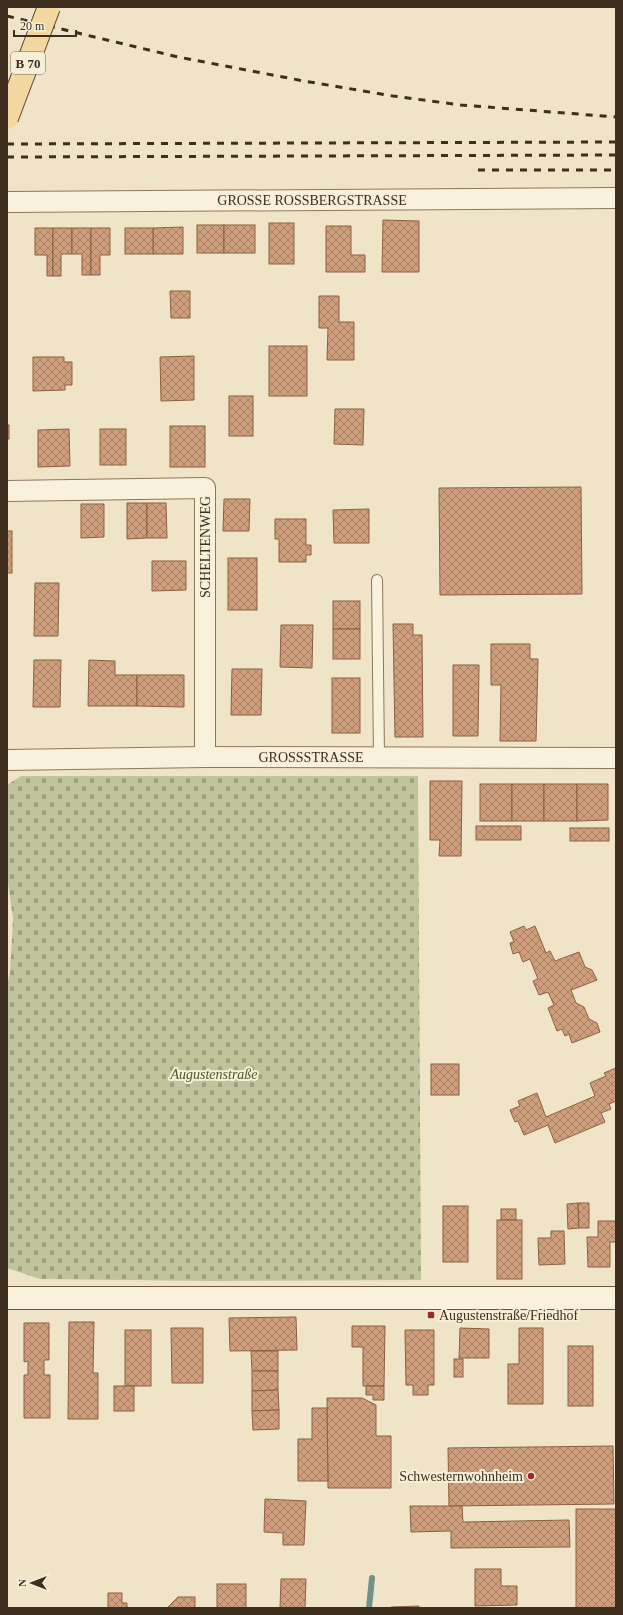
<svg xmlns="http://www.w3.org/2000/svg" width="623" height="1615" font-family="'Times New Roman',serif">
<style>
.cemetery{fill:url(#cemetery-stones)}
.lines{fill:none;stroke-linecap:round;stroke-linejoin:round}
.stream{stroke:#6f938a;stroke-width:6}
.building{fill:url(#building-cross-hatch);stroke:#8d5f41}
.lane-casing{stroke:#8d765c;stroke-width:12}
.street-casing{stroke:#8d765c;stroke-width:22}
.secondary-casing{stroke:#6f573f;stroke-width:24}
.lane{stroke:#faf1dc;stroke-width:10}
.street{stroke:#faf1dc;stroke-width:20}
.secondary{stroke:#faf1dc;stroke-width:22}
.rail{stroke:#3d2e20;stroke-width:3;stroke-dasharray:7 7;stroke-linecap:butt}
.primary-bridge-casing{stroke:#5b4430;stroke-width:24;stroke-linecap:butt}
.primary-bridge{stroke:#f3d9a0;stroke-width:22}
.poi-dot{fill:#9e2a2b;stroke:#f7eed8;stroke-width:1.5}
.labels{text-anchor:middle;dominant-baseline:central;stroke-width:4;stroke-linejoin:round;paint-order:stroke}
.shield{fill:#f7eed8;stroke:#756857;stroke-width:1}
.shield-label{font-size:13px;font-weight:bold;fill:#3d2e20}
.street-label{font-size:14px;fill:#3d2e20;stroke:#f7eed8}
.park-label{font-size:14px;font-style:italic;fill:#4d5a26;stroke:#f7eed8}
.poi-label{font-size:14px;fill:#3d2e20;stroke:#f7eed8;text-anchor:start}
</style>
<defs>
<pattern id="cemetery-stones" width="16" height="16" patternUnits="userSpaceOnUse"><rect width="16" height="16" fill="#bfc49a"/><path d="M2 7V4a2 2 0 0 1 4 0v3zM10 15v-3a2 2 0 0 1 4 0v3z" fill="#9ca07d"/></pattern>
<pattern id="building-cross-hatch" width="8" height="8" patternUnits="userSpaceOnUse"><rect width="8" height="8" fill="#cf9f7d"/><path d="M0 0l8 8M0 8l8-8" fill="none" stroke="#a98266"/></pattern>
</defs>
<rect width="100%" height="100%" fill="#f0e4c8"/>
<path class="cemetery" d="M21,776H418L421,1280L212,1281L40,1279L7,1268V986L10,973L13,919L7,875V785Z"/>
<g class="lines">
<path class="stream" d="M369,1608L372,1578"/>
</g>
<g class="building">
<path d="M383,220L419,221V272H382Z"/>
<rect x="269" y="223" width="25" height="41"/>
<rect x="197" y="225" width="27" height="28"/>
<rect x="224" y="225" width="31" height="28"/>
<path d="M326,226H351V255H365V272H326Z"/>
<path d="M183,227V254H153V228Z"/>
<path d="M35,228H53V276H47V255H35Z"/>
<path d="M53,228H72V254H61V276H53Z"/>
<path d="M72,228H91V275H82V254H72Z"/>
<path d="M91,228H110V255H100V275H91Z"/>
<rect x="125" y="228" width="28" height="26"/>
<path d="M170,291H190V318H171Z"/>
<path d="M319,296H339V322H354V360H327L328,328H319Z"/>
<rect x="269" y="346" width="38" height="50"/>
<path d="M194,356V400L161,401L160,357Z"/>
<path d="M33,357H64V362H72V385H65V390L33,391Z"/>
<rect x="229" y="396" width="24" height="40"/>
<path d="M335,409H364L363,445L334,444Z"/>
<rect x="7" y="425" width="2" height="14"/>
<rect x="170" y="426" width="35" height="41"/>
<path d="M69,429L70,466L38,467V430Z"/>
<rect x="100" y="429" width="26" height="36"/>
<path d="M581,487L582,594L440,595L439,488Z"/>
<path d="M224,499H250L249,531H223Z"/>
<path d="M127,503H147V538L127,539Z"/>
<path d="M147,503H166L167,538H147Z"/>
<path d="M81,504H104V537L81,538Z"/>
<path d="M369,509V543H334L333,510Z"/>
<path d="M275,519H306V545H311V555H306V562H279V539H275Z"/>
<rect x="7" y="531" width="5" height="42"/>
<rect x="228" y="558" width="29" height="52"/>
<path d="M152,561H186V590L152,591Z"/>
<path d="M35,583H59L58,636H34Z"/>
<rect x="333" y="601" width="27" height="28"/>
<path d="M393,624H413V635H422L423,737H395Z"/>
<path d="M281,625H313L312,668L280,667Z"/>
<rect x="333" y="629" width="27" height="30"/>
<path d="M491,644H530V659H538L536,741H500L501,685H491Z"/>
<path d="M34,660H61L60,707H33Z"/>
<path d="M89,660L115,661V675H137V706H88Z"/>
<path d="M453,665H479L478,736H453Z"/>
<path d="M232,669H262L261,715H231Z"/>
<path d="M137,675H184V707L137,706Z"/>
<rect x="332" y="678" width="28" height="55"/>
<path d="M430,781H462L461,856H439L440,840H430Z"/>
<rect x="480" y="784" width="32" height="37"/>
<rect x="512" y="784" width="32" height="37"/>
<rect x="544" y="784" width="33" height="37"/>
<path d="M577,784H608V820L577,821Z"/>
<rect x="476" y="826" width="45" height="14"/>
<rect x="570" y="828" width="39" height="13"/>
<path d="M524,926L526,930L535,926L546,953L550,951L555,961L579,952L585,967L592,970L597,980L571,990L576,1003L584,1007L589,1019L597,1023L600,1032L572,1043L569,1034L565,1036L562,1029L557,1031L548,1008L554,1005L548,992L539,995L533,981L538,979L530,959L523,962L519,952L513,954L510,943L514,942L510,932Z"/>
<rect x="431" y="1064" width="28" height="31"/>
<path d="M616,1068V1101L609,1104L611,1109L601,1113L605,1122L555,1143L548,1125L524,1135L518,1121L515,1122L510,1110L520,1106L518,1101L537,1093L546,1117L595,1096L590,1083L606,1076L604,1073Z"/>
<path d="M578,1203L579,1228L568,1229L567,1204Z"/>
<path d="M578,1203H589V1228H579Z"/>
<rect x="443" y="1206" width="25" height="56"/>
<rect x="501" y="1209" width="15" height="11"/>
<rect x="497" y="1220" width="25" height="59"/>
<path d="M598,1221H616V1242H610V1267H588L587,1237H598Z"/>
<path d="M551,1231H564L565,1264L539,1265L538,1238H551Z"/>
<path d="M296,1317L297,1350L230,1351L229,1318Z"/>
<path d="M69,1322H94L93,1373H98V1419H68Z"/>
<path d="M24,1323H49V1360H44V1375H50V1418H24V1375H28V1361L24,1362Z"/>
<path d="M352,1326H385L384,1386H363V1347H352Z"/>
<path d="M171,1328H203V1383H172Z"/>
<path d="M460,1328L489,1329V1358H459Z"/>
<path d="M519,1328H543V1404H508V1364H519Z"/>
<rect x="125" y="1330" width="26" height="56"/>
<path d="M405,1330H434V1385H428V1395H413V1385H406Z"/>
<rect x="568" y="1346" width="25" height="60"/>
<path d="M251,1351H278V1371H252Z"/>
<rect x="454" y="1359" width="9" height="18"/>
<path d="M252,1371H278V1390L252,1391Z"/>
<rect x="114" y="1386" width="20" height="25"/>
<path d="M366,1386H384V1400H373V1395H366Z"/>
<path d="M278,1390L279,1410L252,1411V1391Z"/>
<path d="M327,1398H362L376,1405V1436H391V1488H328Z"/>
<path d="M312,1408H327L328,1481H298V1439H312Z"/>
<path d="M279,1410V1429L253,1430L252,1411Z"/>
<path d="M613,1446L614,1504L449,1506L448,1448Z"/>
<path d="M265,1499L306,1501L304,1545H283V1533L264,1532Z"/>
<path d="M410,1506H462L463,1522L569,1520L570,1547L451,1548V1531L411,1532Z"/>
<rect x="576" y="1509" width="40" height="99"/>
<path d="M475,1569H501V1586H517V1605L475,1606Z"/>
<path d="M281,1579H306L305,1608H280Z"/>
<rect x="217" y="1584" width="29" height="24"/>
<path d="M108,1593H122V1603H127V1608H108Z"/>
<path d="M178,1597H195V1608H167Z"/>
<path d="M419,1606V1608H391V1607Z"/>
</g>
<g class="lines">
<g class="lane-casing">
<path id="lane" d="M377,580L379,757"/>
</g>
<g class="street-casing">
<g id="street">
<path d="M7,202L616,198"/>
<path d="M7,491L205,488V757"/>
<path d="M7,760L205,757L616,758"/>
</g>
</g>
<g class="secondary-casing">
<path id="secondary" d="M7,1298H616"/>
</g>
<use href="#lane" class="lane"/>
<use href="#street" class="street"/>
<use href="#secondary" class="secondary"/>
<g class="rail">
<path d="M7,16L178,57L304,81L393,96L461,105L616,117"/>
<path d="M7,144L616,142"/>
<path d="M7,157L616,155"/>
<path d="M478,170H616"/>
</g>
<g class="primary-bridge-casing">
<path id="primary-bridge" d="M7,118L49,7"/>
</g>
<use href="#primary-bridge" class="primary-bridge"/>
</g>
<g class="poi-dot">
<rect x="427" y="1311" width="8" height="8" rx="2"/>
<circle cx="531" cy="1476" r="4"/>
</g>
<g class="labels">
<rect class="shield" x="11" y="52" width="34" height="22" rx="3"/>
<g class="shield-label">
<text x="28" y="63">B 70</text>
</g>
<g class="street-label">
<text x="312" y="200">GROSSE ROSSBERGSTRASSE</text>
<text transform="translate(205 547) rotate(-90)">SCHELTENWEG</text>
<text x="311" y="757">GROSSSTRASSE</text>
</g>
<g class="park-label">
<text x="214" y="1074">Augustenstraße</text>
</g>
<g class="poi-label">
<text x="439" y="1315">Augustenstraße/Friedhof</text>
<text x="523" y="1476" text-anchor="end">Schwesternwohnheim</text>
</g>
</g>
<rect width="623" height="1615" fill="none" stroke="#3d2e20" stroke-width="16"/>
<g transform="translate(32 1583) rotate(270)" stroke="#f7eed8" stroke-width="3" paint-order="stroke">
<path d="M0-3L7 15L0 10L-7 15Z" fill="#3d2e20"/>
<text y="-6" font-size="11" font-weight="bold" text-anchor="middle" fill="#3d2e20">N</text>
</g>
<path d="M14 30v6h62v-6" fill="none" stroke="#3d2e20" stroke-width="2"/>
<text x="20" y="30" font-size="12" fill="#3d2e20" stroke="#f7eed8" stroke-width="3" paint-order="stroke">20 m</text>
</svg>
